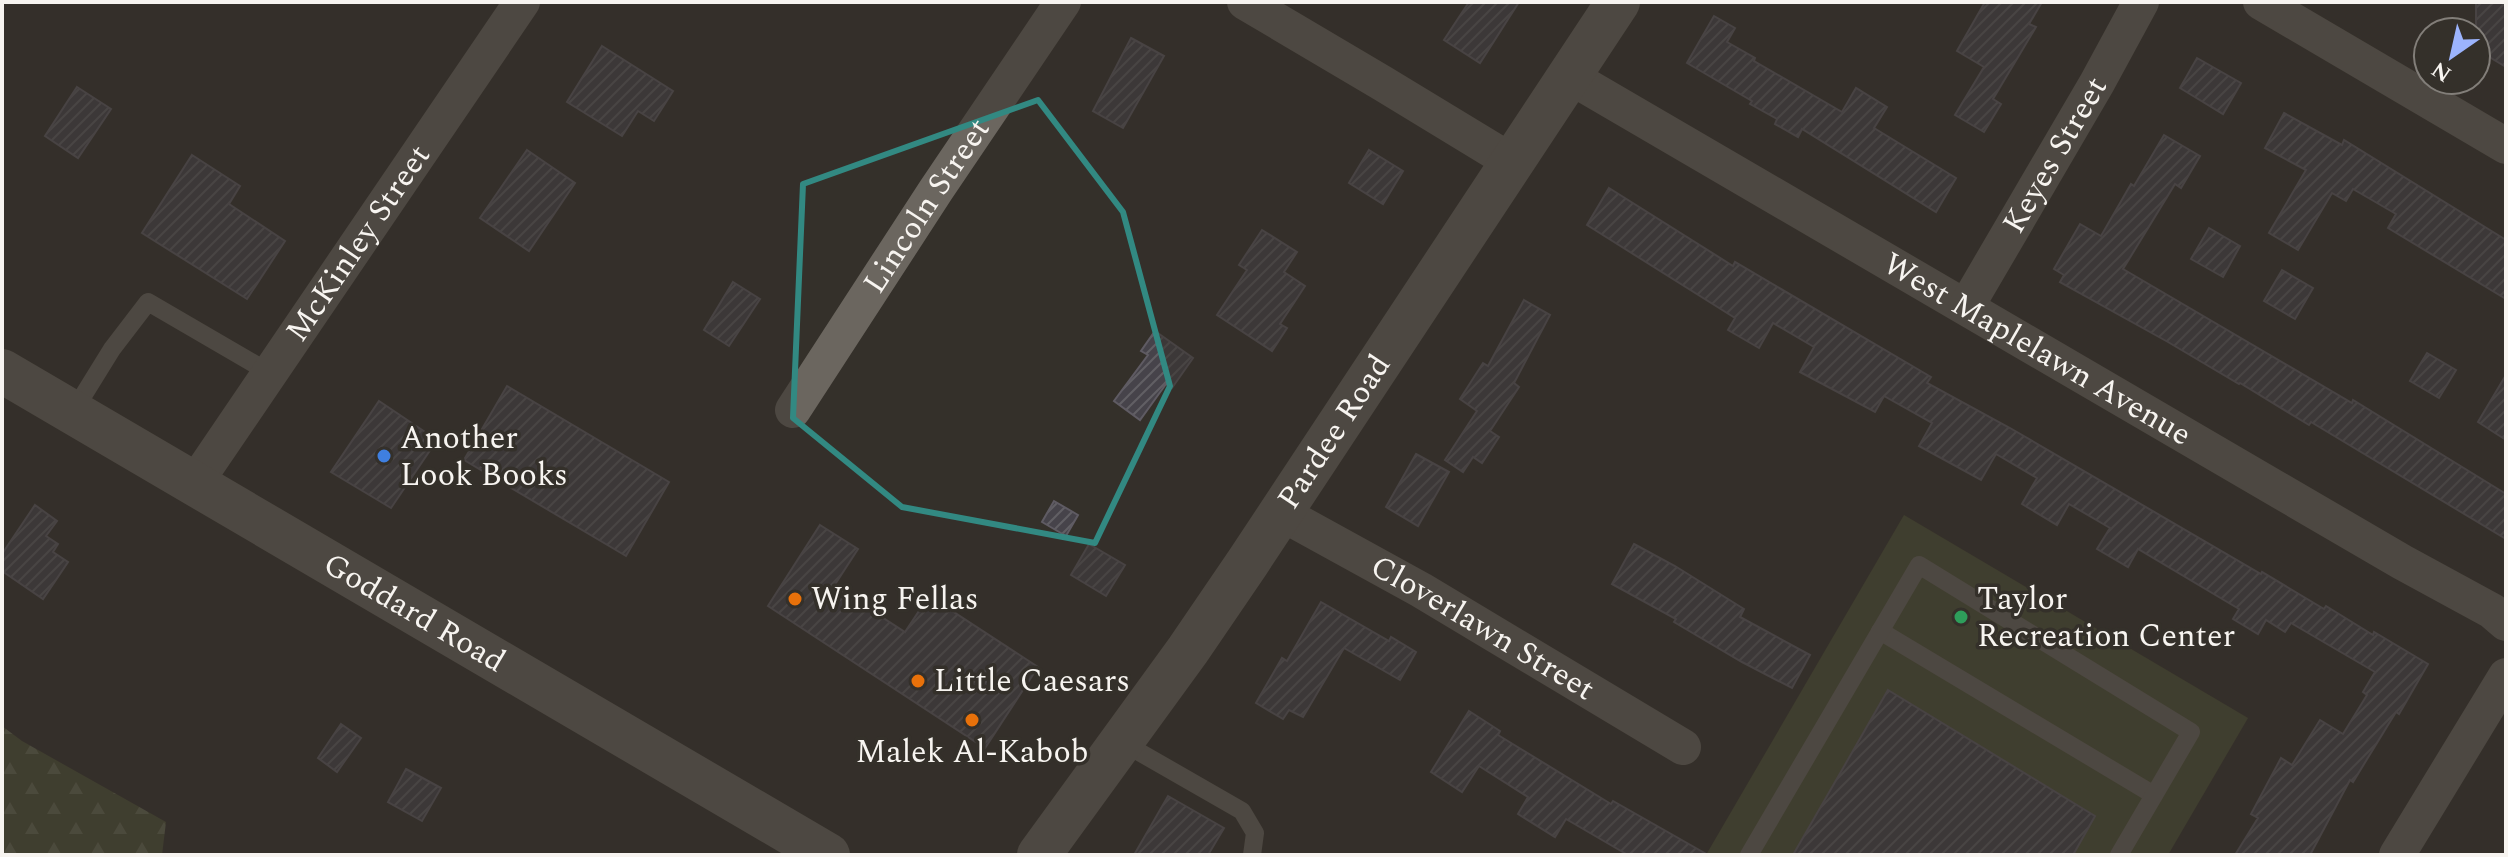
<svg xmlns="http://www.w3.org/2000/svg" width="2508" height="857" font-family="Spectral,serif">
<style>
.forest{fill:url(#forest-firs)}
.pitch{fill:#4d5035}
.building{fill:url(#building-hatch);stroke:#5f5b63;stroke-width:2}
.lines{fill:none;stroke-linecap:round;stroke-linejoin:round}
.service{stroke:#6b665f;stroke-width:18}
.minor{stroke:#6b665f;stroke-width:36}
.secondary{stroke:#6b665f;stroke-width:44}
.marked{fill:none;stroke:#328982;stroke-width:6;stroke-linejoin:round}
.shop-dot{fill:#3f7fe0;stroke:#34302a;stroke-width:3}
.food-dot{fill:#e8710a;stroke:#34302a;stroke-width:3}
.leisure-dot{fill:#2e9e5b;stroke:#34302a;stroke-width:3}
.labels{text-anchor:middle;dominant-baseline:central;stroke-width:7;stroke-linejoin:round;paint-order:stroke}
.street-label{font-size:32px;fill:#f7f4f0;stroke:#34302a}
.poi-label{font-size:32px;fill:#f7f4f0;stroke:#34302a;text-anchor:start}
</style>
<defs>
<pattern id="forest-firs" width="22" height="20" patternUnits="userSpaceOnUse" patternTransform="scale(2)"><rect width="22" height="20" fill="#4d5035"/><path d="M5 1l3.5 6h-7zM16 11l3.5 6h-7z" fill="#676a53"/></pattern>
<pattern id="building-hatch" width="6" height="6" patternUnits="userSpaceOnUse" patternTransform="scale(2)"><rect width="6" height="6" fill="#46434a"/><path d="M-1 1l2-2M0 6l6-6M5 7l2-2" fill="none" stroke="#615f64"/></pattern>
</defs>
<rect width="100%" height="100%" fill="#34302a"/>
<path class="forest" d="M2,726L22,741L166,822L162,855H2Z"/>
<path class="pitch" d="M1904,515L2248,718L2168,855H1706Z"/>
<g class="building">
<path d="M1469,2H1519L1480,63L1444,40Z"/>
<path d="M1985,2H2042L2029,24L2036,27L1993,99L2001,104L1984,132L1955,115L1984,67L1957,51Z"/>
<path d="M2476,2H2506V67L2476,49Z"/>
<path d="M1714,16L1735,28L1727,42L1755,58L1754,61L1842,112L1856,88L1887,107L1874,128L1956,178L1936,212L1802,129L1798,137L1775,124L1777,119L1750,104L1752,101L1687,63Z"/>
<path d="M1131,38L1164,56L1123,128L1093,111Z"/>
<path d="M602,46L673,91L654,121L638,111L622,136L567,102Z"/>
<path d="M2197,58L2241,83L2223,114L2180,88Z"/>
<path d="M77,87L111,109L78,158L45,136Z"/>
<path d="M2284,113L2342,145L2344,140L2506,240V299L2388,228L2396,214L2353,189L2346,201L2332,193L2298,250L2269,233L2306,170L2265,148Z"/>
<path d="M2164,135L2200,156L2181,188L2175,184L2123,269L2352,403L2353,400L2506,494V539L2311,422L2309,425L2240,383L2239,384L2168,342L2060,282L2064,275L2054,269L2080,224L2101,236L2131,184L2134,186Z"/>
<path d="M527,150L575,183L529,251L480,218Z"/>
<path d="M1369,150L1403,171L1383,204L1349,183Z"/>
<path d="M192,155L240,186L229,204L285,241L247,299L142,233Z"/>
<path d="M1609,188L1733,266L1735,262L1931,377L1927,383L2010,428L2261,574L2262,572L2324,609L2326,606L2373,635L2374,632L2428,664L2399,714L2396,712L2353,782L2350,780L2310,855H2235L2258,818L2251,814L2281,758L2292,765L2320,720L2343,734L2367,695L2363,692L2375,672L2291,623L2285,632L2266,620L2258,634L2233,619L2239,609L2138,549L2128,567L2097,549L2110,528L2069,504L2057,525L2022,504L2037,478L1996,454L1981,480L1919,446L1932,423L1884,396L1875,412L1800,372L1814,347L1773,323L1759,348L1728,330L1735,318L1587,225Z"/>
<path d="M2209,228L2240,246L2223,277L2191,259Z"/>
<path d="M1262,230L1297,252L1284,272L1305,286L1280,324L1287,328L1272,351L1217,315L1247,270L1239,265Z"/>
<path d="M2282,270L2313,288L2295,319L2264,301Z"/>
<path d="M733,282L760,299L729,346L704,330Z"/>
<path d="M1524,300L1550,315L1514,383L1519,387L1490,431L1499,437L1482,463L1473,457L1463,472L1445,460L1477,411L1460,399L1483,363L1488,366Z"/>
<path d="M1155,331L1193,358L1172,388L1166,384L1140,420L1114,401L1148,355L1141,351Z"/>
<path d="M2427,353L2456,370L2439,398L2410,381Z"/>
<path d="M2506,375V440L2478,422Z"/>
<path d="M507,386L669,482L626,556L464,460Z"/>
<path d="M379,401L437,440L391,508L331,472Z"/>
<path d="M1416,454L1449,472L1418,526L1386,507Z"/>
<path d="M1054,501L1078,515L1066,536L1042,522Z"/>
<path d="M35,505L57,521L46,536L58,544L53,552L68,562L43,599L2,571V554Z"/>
<path d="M820,525L858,549L834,586L905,632L929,596L1038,667L985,748L768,606Z"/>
<path d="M1089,544L1125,565L1106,596L1071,575Z"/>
<path d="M1634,544L1675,566L1744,609L1740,617L1810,655L1792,688L1742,662L1674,622L1676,619L1612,584Z"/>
<path d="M1321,602L1389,641L1391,637L1416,652L1400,680L1344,648L1303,717L1289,710L1283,719L1256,703L1282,658L1287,661Z"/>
<path d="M1888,690L2095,816L2073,855H1793Z"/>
<path d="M1469,711L1500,731L1498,735L1611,804L1613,801L1708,855H1628L1566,819L1555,837L1518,814L1528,797L1479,766L1462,792L1431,772Z"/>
<path d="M341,724L361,738L337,772L318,758Z"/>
<path d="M406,769L441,788L422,821L388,802Z"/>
<path d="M1168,796L1224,828L1208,855H1134Z"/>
</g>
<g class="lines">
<g class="service">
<path d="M73,412L112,349L148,302L270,373"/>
<path d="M1880,631L2154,795"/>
<path d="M1120,741L1242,811L1255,833L1252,855"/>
<path d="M1749,855L1919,565L2191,732L2119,855"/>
</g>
<g class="minor">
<path d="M1245,2L1382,83L1512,162"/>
<path d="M2261,2L2506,146"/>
<path id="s1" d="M1569,76L2402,562L2492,611L2506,623"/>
<path id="s2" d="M1966,307L2097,83L2141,2"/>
<path id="s3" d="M793,410L936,190L1063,2"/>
<path id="s4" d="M195,483L522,2"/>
<path id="s5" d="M1281,513L1421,590L1683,747"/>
<path d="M2397,855L2506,676"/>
</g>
<g class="secondary">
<path id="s6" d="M2,371L828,855"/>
<path id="s7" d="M1039,855L1188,650L1248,562L1618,2"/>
</g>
</g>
<path d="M0 0H2508V857H0ZM1038,100L1123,212L1170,386L1095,543L902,507L793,418L803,184Z" fill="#34302a" fill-opacity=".55" fill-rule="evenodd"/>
<path class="marked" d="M1038,100L1123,212L1170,386L1095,543L902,507L793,418L803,184Z"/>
<circle class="shop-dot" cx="384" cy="456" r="8"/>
<g class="food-dot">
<circle cx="795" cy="599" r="8"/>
<circle cx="918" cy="681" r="8"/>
<circle cx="972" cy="720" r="8"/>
</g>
<circle class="leisure-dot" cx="1961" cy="617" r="8"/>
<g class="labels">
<g class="street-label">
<text stroke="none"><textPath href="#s2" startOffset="176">Keyes Street</textPath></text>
<text stroke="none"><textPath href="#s3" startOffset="244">Lincoln Street</textPath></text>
<text stroke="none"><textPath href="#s4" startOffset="290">McKinley Street</textPath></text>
<text stroke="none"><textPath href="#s1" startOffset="542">West Maplelawn Avenue</textPath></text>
<text stroke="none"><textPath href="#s7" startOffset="516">Pardee Road</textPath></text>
<text stroke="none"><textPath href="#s6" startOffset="478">Goddard Road</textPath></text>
<text stroke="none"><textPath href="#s5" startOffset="232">Cloverlawn Street</textPath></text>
</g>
<g class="poi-label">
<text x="400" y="438">Another<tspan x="400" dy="37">Look Books</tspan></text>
<text x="811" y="599">Wing Fellas</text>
<text x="1977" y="599">Taylor<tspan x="1977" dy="37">Recreation Center</tspan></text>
<text x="934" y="681">Little Caesars</text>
<text x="972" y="752" text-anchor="middle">Malek Al-Kabob</text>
</g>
</g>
<rect width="2508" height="857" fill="none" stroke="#f7f4f0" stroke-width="8"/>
<g transform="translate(2452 56) rotate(214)"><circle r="38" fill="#34302a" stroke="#827e79" stroke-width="2"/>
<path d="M0-6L14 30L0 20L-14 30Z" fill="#9cb4fd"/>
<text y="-12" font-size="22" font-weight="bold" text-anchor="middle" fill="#f7f4f0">N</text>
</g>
</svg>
